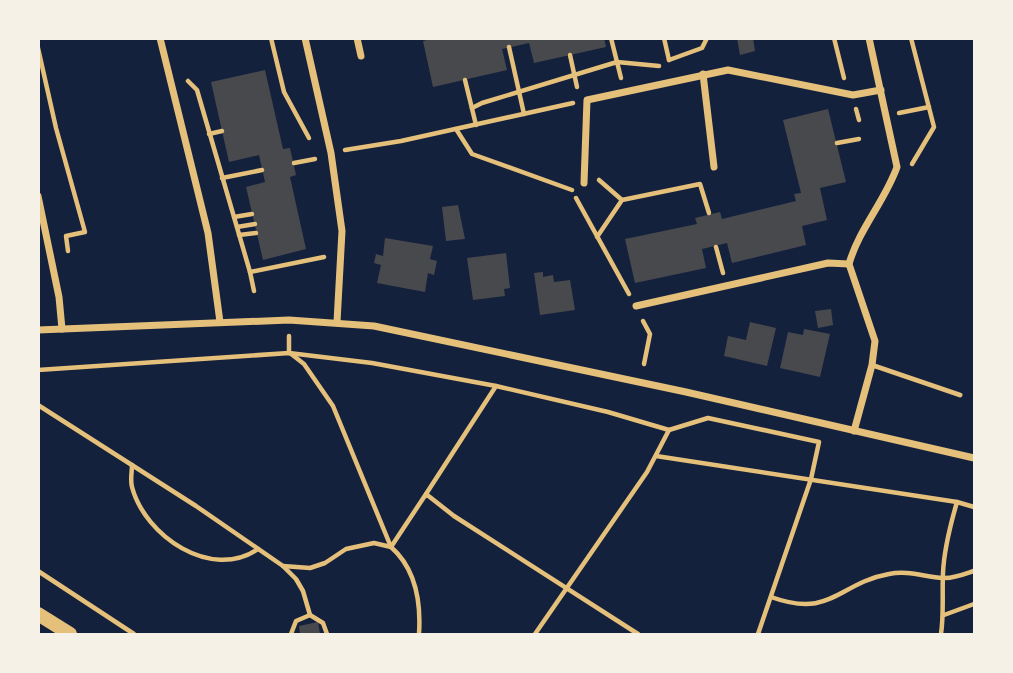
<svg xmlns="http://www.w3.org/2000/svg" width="1013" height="673" font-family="Literata,serif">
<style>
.building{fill:#48494c}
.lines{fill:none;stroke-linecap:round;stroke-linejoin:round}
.path{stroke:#e5c07b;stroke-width:4.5}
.service{stroke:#e5c07b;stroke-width:5}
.minor{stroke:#e5c07b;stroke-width:7}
.secondary{stroke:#e5c07b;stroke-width:14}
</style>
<rect width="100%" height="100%" fill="#14213d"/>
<g class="building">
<path d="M434,38H604L606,47L534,63L529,43L502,49L507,70L433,87L423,41Z"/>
<path d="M737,38H753L755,51L740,55Z"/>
<path d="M265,70L283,149L290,148L296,175L290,177L306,249L263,260L246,187L265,182L259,155L229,162L211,82Z"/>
<path d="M828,109L846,182L820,188L827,220L802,226L806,245L732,263L727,243L702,249L706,268L635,283L625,239L697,224L695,218L720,212L722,219L796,201L794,194L801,193L783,120Z"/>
<path d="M458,205L465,239L446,241L442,207Z"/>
<path d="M385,238L433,246L430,259L437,261L434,275L428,273L425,292L377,283L381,265L374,263L376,254L383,256Z"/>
<path d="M506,253L510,288L504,289L505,296L473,300L467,258Z"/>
<path d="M543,272V277L553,275L554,282L570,280L575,310L540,315L534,273Z"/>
<path d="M831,309L833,325L818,328L815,311Z"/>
<path d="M750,322L776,328L767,366L724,356L728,336L746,340Z"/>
<path d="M804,329L830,334L820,377L780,368L788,332L803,335Z"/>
<path d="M318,622L320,634H300L299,626Z"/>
</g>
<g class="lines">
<g class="path">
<path d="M271,38L284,92L309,138"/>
<path d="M611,38L621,78"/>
<path d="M664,38L669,60"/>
<path d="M834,38L844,78"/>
<path d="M911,38L934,127L912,164"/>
<path d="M509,47L524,114"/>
<path d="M38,48L56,128L85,232L66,236L68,251"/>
<path d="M570,55L577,87"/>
<path d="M669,60L702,48L707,38"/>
<path d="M465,80L476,125"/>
<path d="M188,81L197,90L250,272"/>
<path d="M472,108L482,103L617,62L659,66"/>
<path d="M856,109L859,120"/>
<path d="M899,113L929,107"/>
<path d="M456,129L472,154L572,190"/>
<path d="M209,134L222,131"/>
<path d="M837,143L859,139"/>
<path d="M345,150L401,141L573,103"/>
<path d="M294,163L315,159"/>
<path d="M222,178L262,170"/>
<path d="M599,180L622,200"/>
<path d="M576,198L629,294"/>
<path d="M234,217L252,214"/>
<path d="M237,227L255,224"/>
<path d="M239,235L256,233"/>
<path d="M597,237L622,200L700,184L709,213"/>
<path d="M716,247L723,273"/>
<path d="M254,291L250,272L324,257"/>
<path d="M643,321L650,334L644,364"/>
<path d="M289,336V353"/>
<path d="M290,353L304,364L333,406L391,547C416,569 421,603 419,634"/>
<path d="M38,370L289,353L372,363L496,386L608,412L669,430L647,472L535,634"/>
<path d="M38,405L196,506L283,566L296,579L303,591L310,615"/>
<path d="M669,430L708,418L819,442L811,479L758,634"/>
<path d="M656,456L957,502L974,507"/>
<path d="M132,465C132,472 130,480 132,487C145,536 211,581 258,549"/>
<path d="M426,494L496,386"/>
<path d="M283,566L310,568L325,563L346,549L374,543L391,547L426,494L454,516L638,634"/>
<path d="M38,571L134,634"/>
<path d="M771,597C832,619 838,583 889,574C908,570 925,577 943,578C953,579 965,574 974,571"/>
<path d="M944,615L974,604"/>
<path d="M291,634L296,621L310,615L323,623L327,634"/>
<path d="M941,634C944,614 942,594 943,573C944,549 950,526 957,502"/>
</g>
<path class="service" d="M872,365L960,395"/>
<g class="minor">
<path d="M160,38L208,233L220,322"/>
<path d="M305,38L331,153L342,231L337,322"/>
<path d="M357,38L361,56"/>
<path d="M703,74L714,167"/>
<path d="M584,183L587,100L728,70L853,95L881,90"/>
<path d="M38,196L59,297L62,329"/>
<path d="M636,306L828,263L849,264"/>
<path d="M38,330L289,320L374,326L686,392L974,458"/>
<path d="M854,431L872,365L875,341L849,264C859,229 885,201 897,167L869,38"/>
</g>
<path class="secondary" d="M38,614L70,634"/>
</g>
<rect width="1013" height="673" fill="none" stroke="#f6f1e7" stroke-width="80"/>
</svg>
